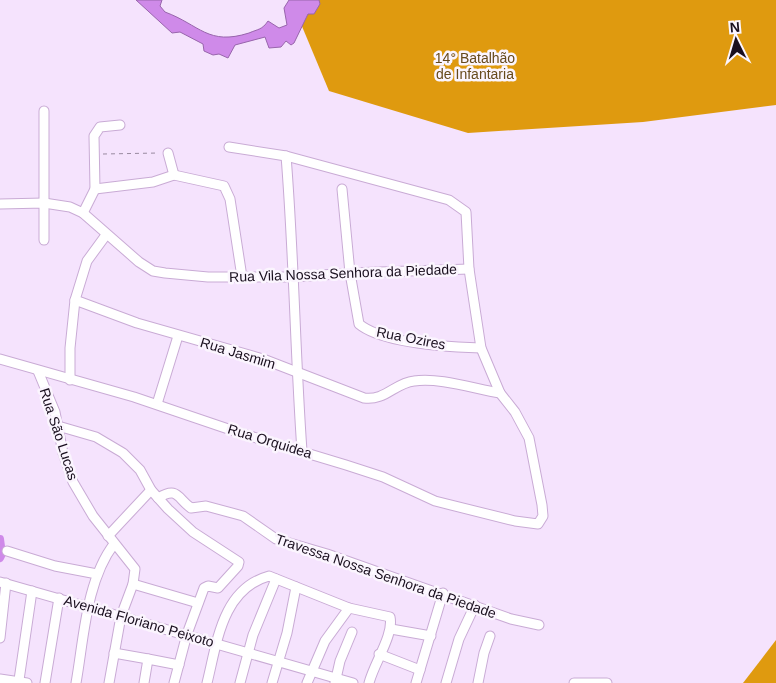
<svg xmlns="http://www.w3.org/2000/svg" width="776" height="683" font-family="Arial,sans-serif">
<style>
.forest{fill:#df9a0f}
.water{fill:#cf8ae9;stroke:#9865ac}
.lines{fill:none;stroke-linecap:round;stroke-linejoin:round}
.canal{stroke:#cf8ae9;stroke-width:8}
.minor-casing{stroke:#c9abd5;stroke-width:11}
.path{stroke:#998aa0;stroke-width:1;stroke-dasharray:4 4;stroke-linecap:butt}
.minor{stroke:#fff;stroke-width:9}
.labels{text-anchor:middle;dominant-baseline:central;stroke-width:5;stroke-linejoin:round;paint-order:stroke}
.park-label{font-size:14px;fill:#674a1c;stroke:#fbf5fe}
.street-label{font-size:14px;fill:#190f1e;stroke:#fbf5fe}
</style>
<rect width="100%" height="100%" fill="#f5e3fd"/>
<g class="forest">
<path d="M291,0H776V105L643,122L468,133L329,91Z"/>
<path d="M776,640V683H743Z"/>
</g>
<path class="water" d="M136,0H162L160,6L165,12C200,25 208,46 249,33C258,29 262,30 268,21L279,28L287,25L284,8L289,0H319L320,4L314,14H308L294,43L291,45L286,41L281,47L269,48L265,37L235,45L228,58L219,54L213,55L204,51L203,44L180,32L172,33Z"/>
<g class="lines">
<path class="canal" d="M0,539L2,554L0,558"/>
<g class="minor-casing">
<g id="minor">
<path d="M44,111V240"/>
<path d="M168,153L174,175"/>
<path d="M286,156C294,254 295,353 302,451"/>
<path d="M95,189L153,182L174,175L224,186L230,199L242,277"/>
<path d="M342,189L350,273L359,324C383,344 451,347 481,348"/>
<path d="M0,204L44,203L70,207L83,213L139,262L153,271L165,273L208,277H295L350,273L469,269"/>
<path d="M83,213L95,189L94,136L100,127L120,125"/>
<path d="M106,235L87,261L75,300L137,323L263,359L364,398C385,401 395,383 414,381C439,377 475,389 500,393"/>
<path d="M0,359L134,397L240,433L346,465L383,477L435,501L515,521L538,524L543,516L542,505L529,438L515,412L500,393L481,348L469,269L466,212L449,200L286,156L229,147"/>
<path d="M38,371L55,412L63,453L73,482L93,516L135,569L133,584L121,616L109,683"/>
<path d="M70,380V348L75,300"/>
<path d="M157,404L178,336"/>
<path d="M58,426L96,437L123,453L140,470L151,490L168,509L193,532L239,562L238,566L218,588L208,586L204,588L187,634L174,683"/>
<path d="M158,498C178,486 177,498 191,508L206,506L243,516L276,539L327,554L511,619L539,625"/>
<path d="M108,536L151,490"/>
<path d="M7,551L55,566L97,574"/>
<path d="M0,582L353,683"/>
<path d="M133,584L198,603"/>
<path d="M391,629L431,636"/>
<path d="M0,638L6,583"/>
<path d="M114,653L148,659"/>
<path d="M379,654L420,670"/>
<path d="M0,679L27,683"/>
<path d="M19,680L32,591"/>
<path d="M45,683L59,598"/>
<path d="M76,683C84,638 86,581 114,544"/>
<path d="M144,683L148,659L179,665"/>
<path d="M207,683C217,643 222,589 269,576L349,608L390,617C394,635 374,663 369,683"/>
<path d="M240,683L253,635L276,579"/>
<path d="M272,683L287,633L296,587"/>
<path d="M307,683L325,641L349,608"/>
<path d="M335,683L340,661L352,632"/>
<path d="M416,683L443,593"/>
<path d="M446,683L459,639L475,605"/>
<path d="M478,683L484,653L490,636"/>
<path d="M574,683H607"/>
</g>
</g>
<path class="path" d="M103,154L159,153"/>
<use href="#minor" class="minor"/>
</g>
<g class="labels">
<g class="park-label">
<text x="475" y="58">14° Batalhão<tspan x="475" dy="16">de Infantaria</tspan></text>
</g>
<g class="street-label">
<text transform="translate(343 273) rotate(-2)">Rua Vila Nossa Senhora da Piedade</text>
<text transform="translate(411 338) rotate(11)">Rua Ozires</text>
<text transform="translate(238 353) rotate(17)">Rua Jasmim</text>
<text transform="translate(59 434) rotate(72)">Rua São Lucas</text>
<text transform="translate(270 441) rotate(17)">Rua Orquidea</text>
<text transform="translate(386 576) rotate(19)">Travessa Nossa Senhora da Piedade</text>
<text transform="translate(139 621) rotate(16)">Avenida Floriano Peixoto</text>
</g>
</g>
<g transform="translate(736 40) rotate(355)" stroke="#fbf5fe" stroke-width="4" paint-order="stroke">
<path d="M0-4L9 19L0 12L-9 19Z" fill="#190f1e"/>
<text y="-8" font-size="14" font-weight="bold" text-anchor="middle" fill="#190f1e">N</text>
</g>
</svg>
